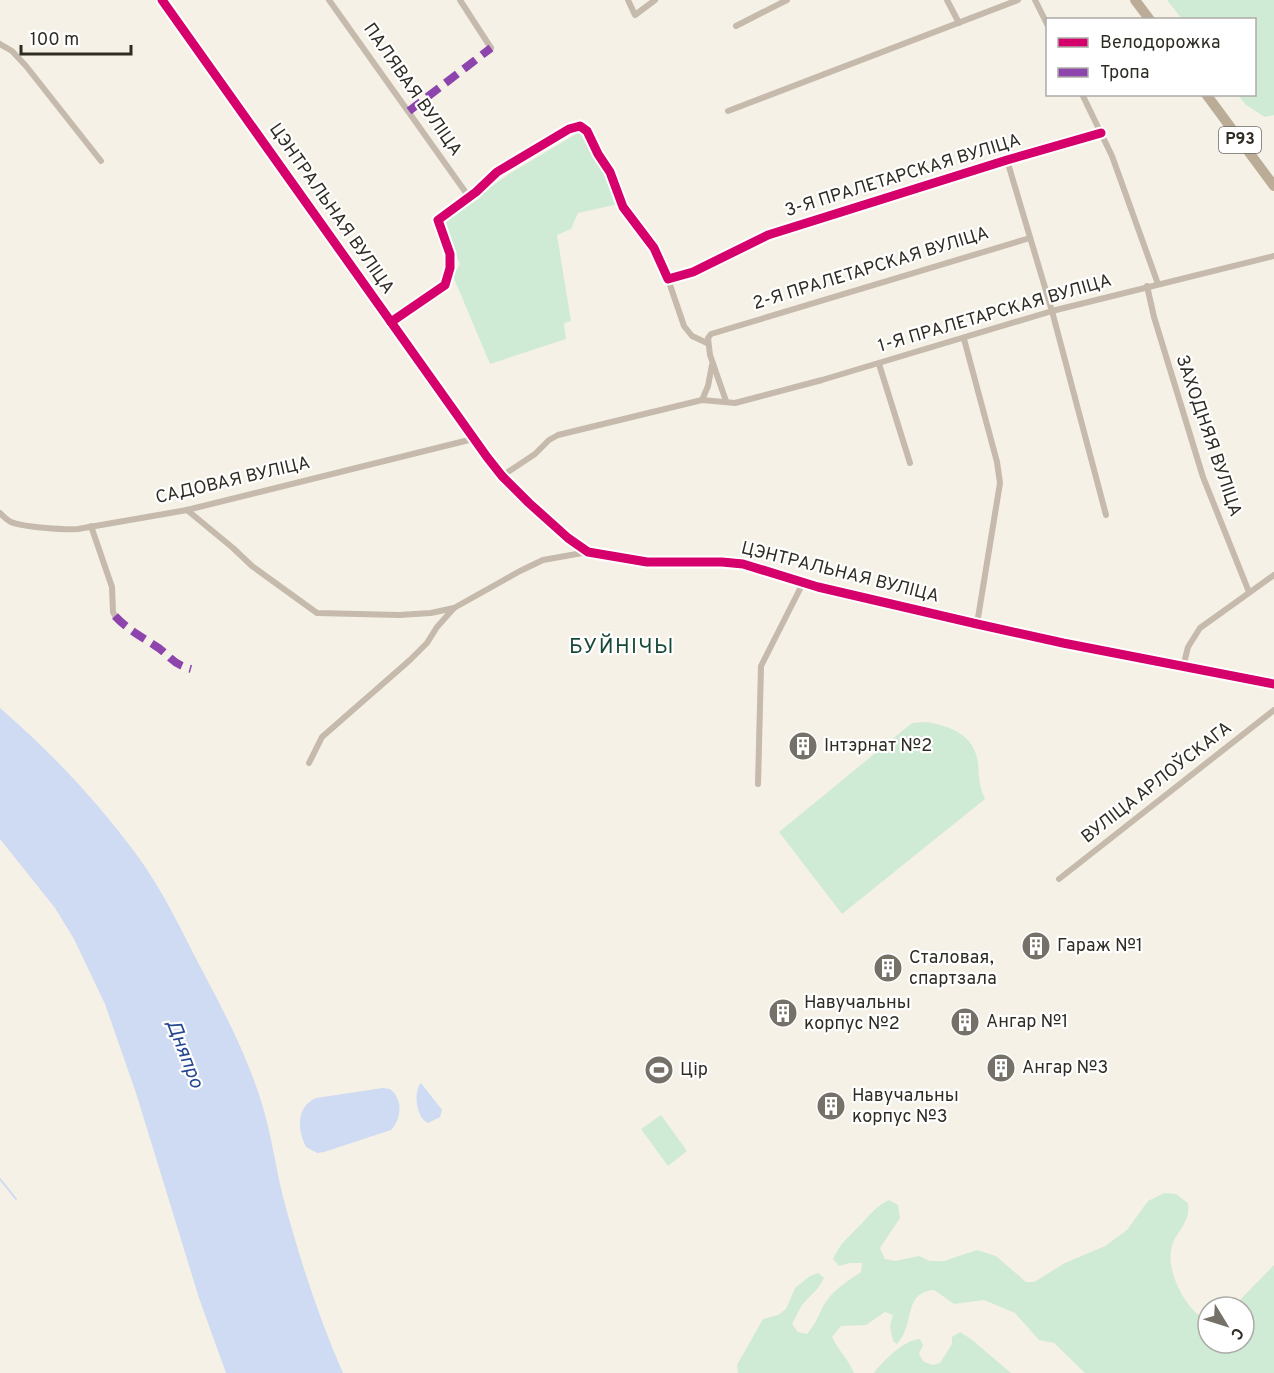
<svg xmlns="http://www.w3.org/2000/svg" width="1274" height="1373" font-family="Overpass,sans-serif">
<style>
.green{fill:#d0ebd5}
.water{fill:#cedbf3}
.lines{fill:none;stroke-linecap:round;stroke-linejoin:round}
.stream{stroke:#cedbf3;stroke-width:2}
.street{stroke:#c5baab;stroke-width:6}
.secondary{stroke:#baad9c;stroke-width:9}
.primary{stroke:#baac96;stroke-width:10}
.quiet{stroke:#8e44ad;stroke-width:8;stroke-dasharray:15 8;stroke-linecap:butt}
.cycleway-casing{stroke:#fff;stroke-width:13}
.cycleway{stroke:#d6006c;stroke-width:9}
.labels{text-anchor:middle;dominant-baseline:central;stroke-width:4.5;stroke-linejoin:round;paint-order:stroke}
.shield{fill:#fff;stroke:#6d6b66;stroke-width:1.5}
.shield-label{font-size:16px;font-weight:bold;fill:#2f2c24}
.street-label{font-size:18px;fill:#2f2c24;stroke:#fff}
.poi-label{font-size:18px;fill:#2f2c24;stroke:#fff;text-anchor:start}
.water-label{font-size:20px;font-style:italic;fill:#254891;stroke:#fff}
.quarter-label{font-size:21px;letter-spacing:1.5px;fill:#164838;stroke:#fff}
</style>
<rect width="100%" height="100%" fill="#f6f1e6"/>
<g class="green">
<path d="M1167,0H1274V115L1265,117L1246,105L1238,95L1254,94V20L1182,19Z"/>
<path d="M581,131L610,178L619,204L578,213L571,229L557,235L571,321L564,323L566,339L490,364L453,276L460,264L442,221L509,174Z"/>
<path d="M926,722C951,726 974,735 978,762C979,776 979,787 985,799L842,914L779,832L912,723Z"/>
<path d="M661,1115L687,1151L668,1166L641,1129Z"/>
<path d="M1164,1193L1176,1194L1188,1203C1191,1226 1173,1232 1171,1251C1168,1271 1181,1298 1195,1312C1198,1315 1204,1316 1208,1318V1343H1244V1307H1233L1274,1265V1373H1085L1054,1343L1039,1340L1015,1313L984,1300L954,1304L934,1290C902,1293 916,1324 897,1344L893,1341L890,1326L893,1315L885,1312L866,1325L841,1326L832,1337C838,1350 849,1360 854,1373H738L737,1365L763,1319L778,1315L786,1309L795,1288L810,1276L818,1273L824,1278L818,1288L802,1305L792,1324L798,1332L807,1334C817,1323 819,1312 827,1300C836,1288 849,1280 861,1272L862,1263H850L839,1266L833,1259C841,1241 851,1235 863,1222C872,1212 877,1206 889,1200L898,1205L900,1218L880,1248L885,1259L895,1261L919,1256L930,1261H944L977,1250L996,1256L1026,1282H1034L1065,1263L1105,1246L1127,1230L1148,1201Z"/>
<path d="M960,1332L971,1339L1011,1373H874C882,1361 906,1339 920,1339L923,1345L919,1354L924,1362L933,1365L940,1363L952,1344V1337Z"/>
</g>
<g class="water">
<path d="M0,708C50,751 97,801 136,854C163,890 182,932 203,972C226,1015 248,1058 262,1104C271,1133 275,1163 282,1193C298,1254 318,1316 343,1373H226L199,1298L136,1093L105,1004L74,939L55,908L0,839Z"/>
<path d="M421,1083L442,1110L440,1117L428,1123C416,1118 413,1091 421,1083Z"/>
<path d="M383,1088L390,1089C403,1099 402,1118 391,1130L324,1152L317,1153L306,1147C297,1129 296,1107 316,1098Z"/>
</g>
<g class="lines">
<path class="stream" d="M0,1179L16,1199"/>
<g class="street">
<path d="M329,0L469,197"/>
<path d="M460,0L491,48"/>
<path d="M628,0L635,15L655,0"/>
<path d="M947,0L959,23"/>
<path d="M1035,0L1048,26"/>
<path d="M736,26L787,0"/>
<path d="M0,44L12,51L26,66L101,161"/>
<path d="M1082,94L1112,156L1158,284"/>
<path d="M728,111L1018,0"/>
<path d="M1007,160L1052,311L1106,515"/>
<path d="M668,279L684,326L692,336L707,343"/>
<path d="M1147,286L1154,317L1203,477L1249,592"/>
<path d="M391,322L445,285L450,268V254L438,220L476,192L497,172L569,129L580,126L587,131L598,154L610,172L623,207L654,248L668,279L693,272L768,235L1007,160L1101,133"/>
<path d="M964,339L997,462L1000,483L977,624"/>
<path d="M879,364L910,463"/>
<path d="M702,400L708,386L712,365"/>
<path d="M726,401L710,355L708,338L711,334L1030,238"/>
<path d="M502,476L535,454L549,440L558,435L702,400L735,403L822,380L1052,311L1274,256"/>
<path d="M187,510L233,548L252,566L317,613L399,615L431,613L454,608"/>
<path d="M0,513C3,516 7,520 11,522C22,527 65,530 78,529L187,510L473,439"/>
<path d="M91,526L112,587L113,612L115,616"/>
<path d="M1183,667L1188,647L1200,628L1274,575"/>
<path d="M309,763L322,737L410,660L427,643L437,627L454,608L520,571L543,560L588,552"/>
<path d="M758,784L761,666L803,583"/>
<path d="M1059,879L1274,710"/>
</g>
<path class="secondary" d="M162,0L487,457L502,476L529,503L568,538L588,552L647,562H722L743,564L818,587L977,624L1063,643L1274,684"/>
<g class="primary">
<path d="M1135,0L1150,20"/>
<path d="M1206,94L1274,186"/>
</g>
<g class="quiet">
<path d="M409,111L491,48"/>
<path d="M115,616C127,629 140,636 154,645C171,655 169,663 191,669"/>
</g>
<g class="cycleway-casing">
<g id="cycleway">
<path d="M162,0L487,457L502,476L529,503L568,538L588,552L647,562H722L743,564L818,587L977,624L1063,643L1274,684"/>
<path d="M391,322L445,285L450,268V254L438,220L476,192L497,172L569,129L580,126L587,131L598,154L610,172L623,207L654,248L668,279L693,272L768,235L1007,160L1101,133"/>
</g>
</g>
<use href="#cycleway" class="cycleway"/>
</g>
<defs>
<g id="building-disc" transform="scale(1.5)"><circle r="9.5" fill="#757168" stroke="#fff"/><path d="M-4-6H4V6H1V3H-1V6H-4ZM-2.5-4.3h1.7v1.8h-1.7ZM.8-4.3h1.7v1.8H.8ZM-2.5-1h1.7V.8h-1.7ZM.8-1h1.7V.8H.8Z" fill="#fff"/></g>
<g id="stadium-disc" transform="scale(1.5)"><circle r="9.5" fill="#757168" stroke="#fff"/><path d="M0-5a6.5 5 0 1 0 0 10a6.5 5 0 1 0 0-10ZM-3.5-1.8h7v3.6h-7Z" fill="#fff"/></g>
</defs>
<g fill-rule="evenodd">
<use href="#building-disc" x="803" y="746"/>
<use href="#building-disc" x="1036" y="946"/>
<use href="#building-disc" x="888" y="968"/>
<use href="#building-disc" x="783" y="1013"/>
<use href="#building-disc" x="965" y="1022"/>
<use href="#building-disc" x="1001" y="1068"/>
<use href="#stadium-disc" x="659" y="1070"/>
<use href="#building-disc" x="831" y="1106"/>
</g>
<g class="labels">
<rect class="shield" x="1219" y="127" width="42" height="26" rx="4.5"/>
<g class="shield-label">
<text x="1240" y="140">Р93</text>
</g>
<g class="street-label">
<text transform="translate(412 90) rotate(55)">ПАЛЯВАЯ ВУЛІЦА</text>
<text transform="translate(903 176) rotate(-17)">3-Я ПРАЛЕТАРСКАЯ ВУЛІЦА</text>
<text transform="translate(331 209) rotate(55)">ЦЭНТРАЛЬНАЯ ВУЛІЦА</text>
<text transform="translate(871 269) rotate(-17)">2-Я ПРАЛЕТАРСКАЯ ВУЛІЦА</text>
<text transform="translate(995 314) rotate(-16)">1-Я ПРАЛЕТАРСКАЯ ВУЛІЦА</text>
<text transform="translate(1208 436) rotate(71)">ЗАХОДНЯЯ ВУЛІЦА</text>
<text transform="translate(233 481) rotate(-13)">САДОВАЯ ВУЛІЦА</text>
<text transform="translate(840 573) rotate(14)">ЦЭНТРАЛЬНАЯ ВУЛІЦА</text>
<text transform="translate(1157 783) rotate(-38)">ВУЛІЦА АРЛОЎСКАГА</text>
</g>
<g class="poi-label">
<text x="824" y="746">Інтэрнат №2</text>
<text x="1057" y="946">Гараж №1</text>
<text x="909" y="958">Сталовая,<tspan x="909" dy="21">спартзала</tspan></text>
<text x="804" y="1003">Навучальны<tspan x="804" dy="21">корпус №2</tspan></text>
<text x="986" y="1022">Ангар №1</text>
<text x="1022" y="1068">Ангар №3</text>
<text x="680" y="1070">Цір</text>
<text x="852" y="1096">Навучальны<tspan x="852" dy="21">корпус №3</tspan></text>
</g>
<g class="water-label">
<text transform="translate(184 1054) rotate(69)">Дняпро</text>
</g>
<g class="quarter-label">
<text x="622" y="647">БУЙНІЧЫ</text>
</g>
</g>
<rect x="1046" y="18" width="210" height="78" fill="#ffffff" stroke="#acaba7" stroke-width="1.5"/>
<rect x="1058" y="38" width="30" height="9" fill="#d6006c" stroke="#acaba7" stroke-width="1.5"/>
<text x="1100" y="48" font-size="18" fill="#2f2c24">Велодорожка</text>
<rect x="1058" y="68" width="30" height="9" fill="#8e44ad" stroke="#acaba7" stroke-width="1.5"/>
<text x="1100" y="78" font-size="18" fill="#2f2c24">Тропа</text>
<g transform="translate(1226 1325) rotate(128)"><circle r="28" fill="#ffffff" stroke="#acaba7" stroke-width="1.5"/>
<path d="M0-4.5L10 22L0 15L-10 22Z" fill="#757168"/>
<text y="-9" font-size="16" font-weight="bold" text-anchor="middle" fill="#2f2c24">С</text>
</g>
<path d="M21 45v9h110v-9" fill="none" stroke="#2f2c24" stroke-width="3"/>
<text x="30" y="45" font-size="18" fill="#2f2c24" stroke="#ffffff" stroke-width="4.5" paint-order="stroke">100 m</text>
</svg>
